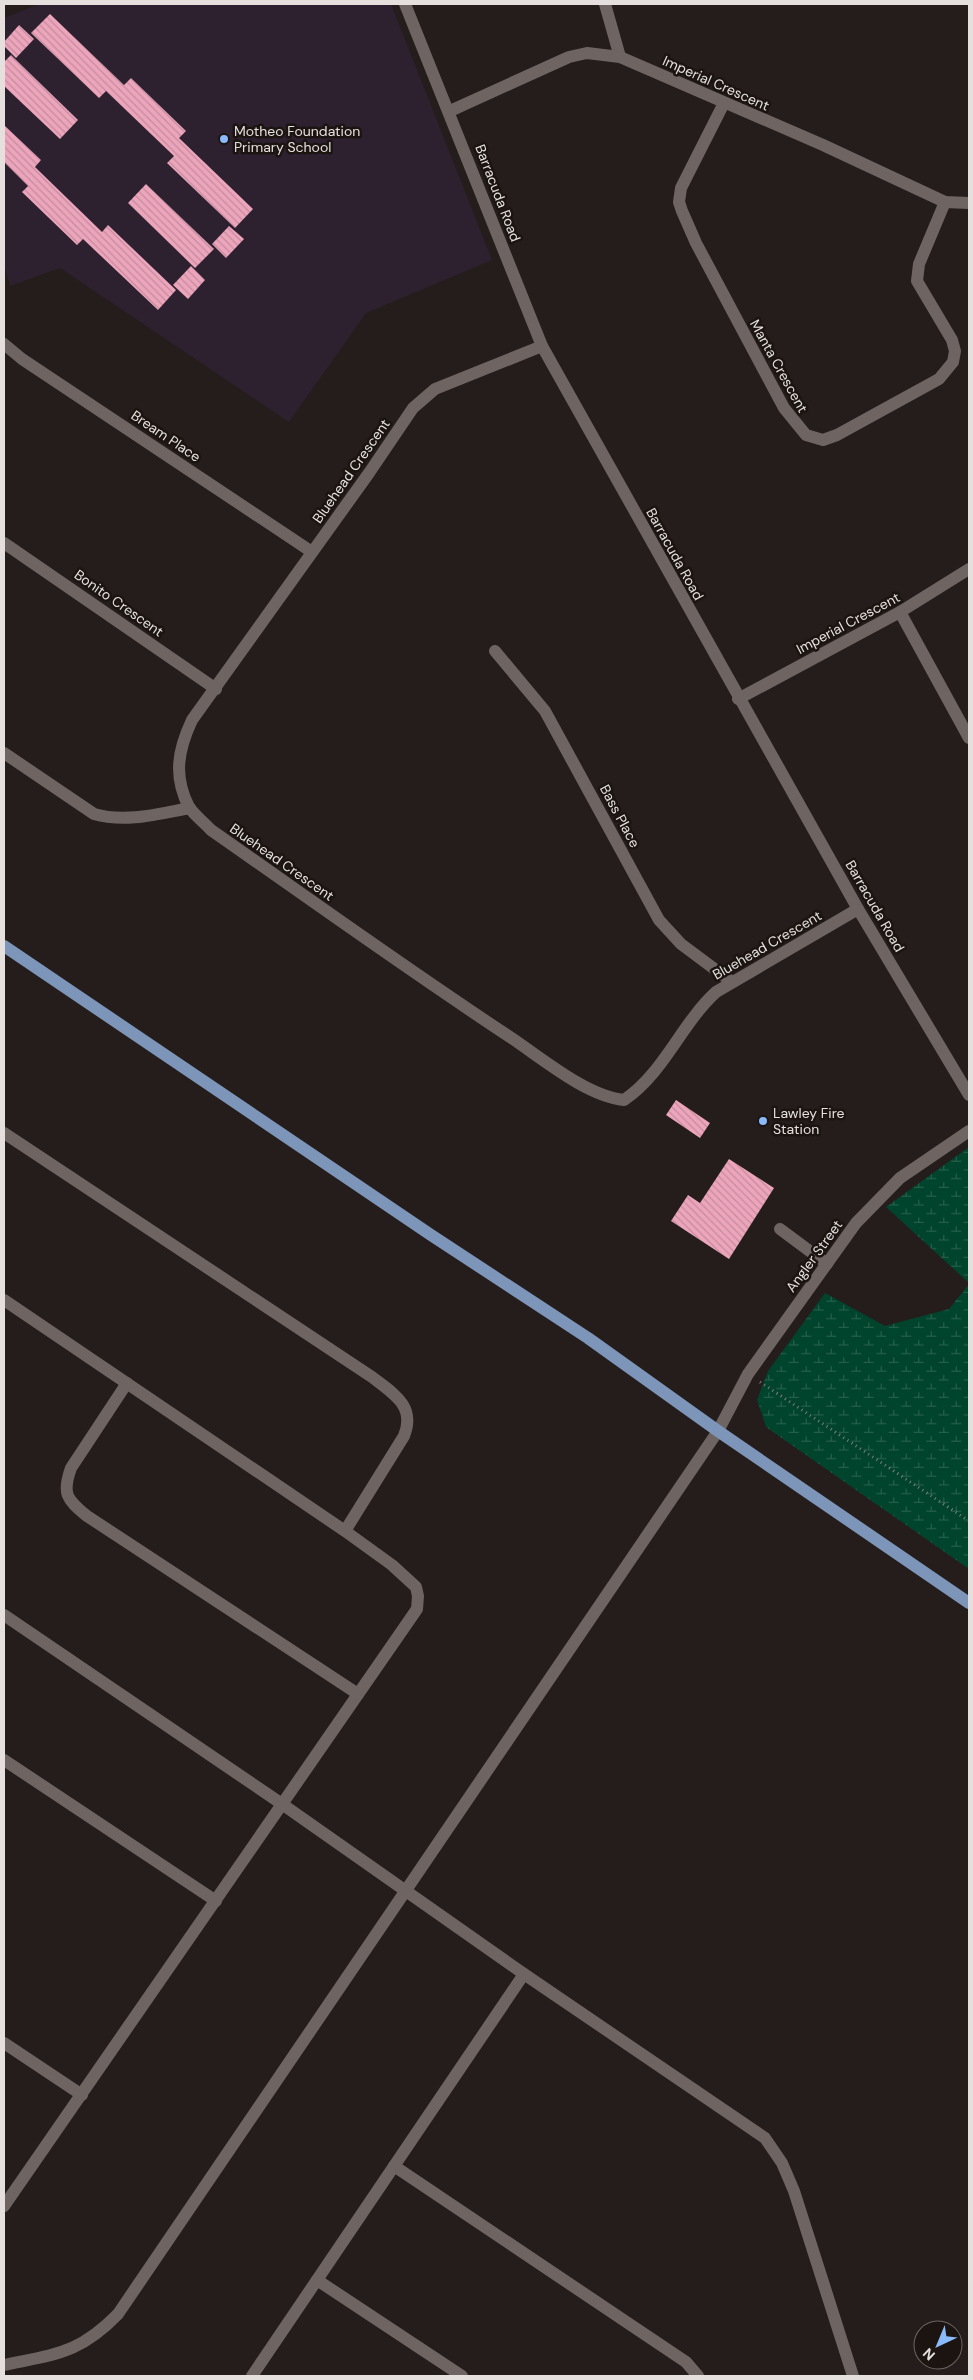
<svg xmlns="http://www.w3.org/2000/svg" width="973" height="2380" font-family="'DM Sans',sans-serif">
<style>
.education{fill:#2d212f}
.wetland{fill:url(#wetland-marsh)}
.building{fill:url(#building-back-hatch)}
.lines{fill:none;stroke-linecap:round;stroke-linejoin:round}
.path{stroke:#837c7a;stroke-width:3;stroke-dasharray:1 4;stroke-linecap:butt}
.minor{stroke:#6e6562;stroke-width:12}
.major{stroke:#7d95b9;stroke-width:12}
.poi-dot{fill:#8abafc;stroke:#1b1411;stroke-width:2}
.labels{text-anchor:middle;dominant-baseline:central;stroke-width:5;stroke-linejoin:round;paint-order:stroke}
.street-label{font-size:14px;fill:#e5e0de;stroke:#1b1411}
.poi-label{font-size:14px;fill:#e5e0de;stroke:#1b1411;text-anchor:start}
</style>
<defs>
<pattern id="wetland-marsh" width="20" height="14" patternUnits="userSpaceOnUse" patternTransform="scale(1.25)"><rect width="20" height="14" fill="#00442d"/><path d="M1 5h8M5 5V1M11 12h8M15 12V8" fill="none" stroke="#255f4b"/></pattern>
<pattern id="building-back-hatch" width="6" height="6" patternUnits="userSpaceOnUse" patternTransform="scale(1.25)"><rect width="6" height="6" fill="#eda5bc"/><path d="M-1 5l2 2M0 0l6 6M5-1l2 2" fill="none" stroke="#c38c9e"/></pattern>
</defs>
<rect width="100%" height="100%" fill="#241d1b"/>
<path class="education" d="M39,4H391L492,260L366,313L289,422L60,268L10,286L4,265V18Z"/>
<g class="wetland">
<path d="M969,1147V1283L886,1207Z"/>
<path d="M969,1284V1569L766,1427L757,1400L768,1371L825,1293L885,1326L949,1309Z"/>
</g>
<g class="building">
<path d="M50,14L124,85L131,78L186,131L179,138L253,209L235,228L167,163L174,156L106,91L99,98L31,33Z"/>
<path d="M19,25L34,39L16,58L4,46V42Z"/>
<path d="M11,55L78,120L60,139L4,86V62Z"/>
<path d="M4,125L41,160L35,167L102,232L108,225L176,290L158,310L83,239L77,245L22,192L28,186L4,162Z"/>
<path d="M146,184L214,249L195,268L128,203Z"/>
<path d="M229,226L244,239L226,258L212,244Z"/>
<path d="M191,266L205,280L188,299L173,285Z"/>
<path d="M676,1100L710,1123L700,1138L666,1115Z"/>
<path d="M729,1159L774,1188L729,1259L671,1221L688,1195L700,1203Z"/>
</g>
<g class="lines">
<path class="path" d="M760,1382L969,1521"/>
<g class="minor">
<path d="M405,4L542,346L858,909L969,1095"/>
<path d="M605,4L620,57"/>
<path d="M724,103L681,188L679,202L682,211L696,243L784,408L806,435L823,440L837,435L939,379L953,362L955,351L952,340L917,281L919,264L945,202"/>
<path d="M450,111L569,57L587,53L620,57L823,145L945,202L969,203"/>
<path d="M4,344L22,359L312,552"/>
<path d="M542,346L435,389L413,408L369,473L192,720C178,750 173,776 189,807C194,815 205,823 211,830C311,900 411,972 513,1039C544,1060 587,1096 624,1100C664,1073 681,1024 716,992L858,909"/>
<path d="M4,543L216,689"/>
<path d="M900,612L969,738"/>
<path d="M495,651L545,711L659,920L681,944L732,982"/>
<path d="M738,699L900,612L969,569"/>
<path d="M4,753L94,814C125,823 158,814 190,808"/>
<path d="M4,1133L372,1377C394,1394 416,1406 404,1436L345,1531"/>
<path d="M780,1229L827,1264"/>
<path d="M4,1300L345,1531L392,1565L416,1587L418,1596L417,1609L4,2206"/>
<path d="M127,1383L71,1468C62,1493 66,1499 87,1516L358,1694"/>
<path d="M4,1615L282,1804L524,1974L765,2138L782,2163L794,2191L853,2376"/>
<path d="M4,1760L216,1901"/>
<path d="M4,2043L82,2095"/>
<path d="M394,2166L686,2362L698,2376"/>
<path d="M317,2280L462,2376"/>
<path d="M4,2365C56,2354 79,2354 118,2314L718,1431L748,1374L856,1223L900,1178L969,1131"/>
<path d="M252,2376L524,1974"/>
</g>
<path class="major" d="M4,946L431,1235L588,1338L718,1431L969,1603"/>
</g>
<g class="poi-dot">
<circle cx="224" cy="139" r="5"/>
<circle cx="763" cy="1121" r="5"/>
</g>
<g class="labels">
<g class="street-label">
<text transform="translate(716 83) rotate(24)">Imperial Crescent</text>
<text transform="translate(498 193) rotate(69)">Barracuda Road</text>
<text transform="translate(779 366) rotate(61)">Manta Crescent</text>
<text transform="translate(166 436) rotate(34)">Bream Place</text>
<text transform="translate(351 471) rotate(-55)">Bluehead Crescent</text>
<text transform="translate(675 554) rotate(61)">Barracuda Road</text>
<text transform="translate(119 603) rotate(35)">Bonito Crescent</text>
<text transform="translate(848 623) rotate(-28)">Imperial Crescent</text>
<text transform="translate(620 816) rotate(62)">Bass Place</text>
<text transform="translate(282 862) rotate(35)">Bluehead Crescent</text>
<text transform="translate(875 906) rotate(60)">Barracuda Road</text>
<text transform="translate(767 945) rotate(-30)">Bluehead Crescent</text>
<text transform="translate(814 1256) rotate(-54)">Angler Street</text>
</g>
<g class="poi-label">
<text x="234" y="131">Motheo Foundation<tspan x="234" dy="16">Primary School</tspan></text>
<text x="773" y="1113">Lawley Fire<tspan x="773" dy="16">Station</tspan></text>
</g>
</g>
<rect width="973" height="2380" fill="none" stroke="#e5e0de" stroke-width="10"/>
<g transform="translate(938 2345) rotate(224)"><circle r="24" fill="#1b1411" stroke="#6c6663"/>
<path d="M0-4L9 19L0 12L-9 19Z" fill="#8abafc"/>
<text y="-8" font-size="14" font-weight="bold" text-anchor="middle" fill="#e5e0de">N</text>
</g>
</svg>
